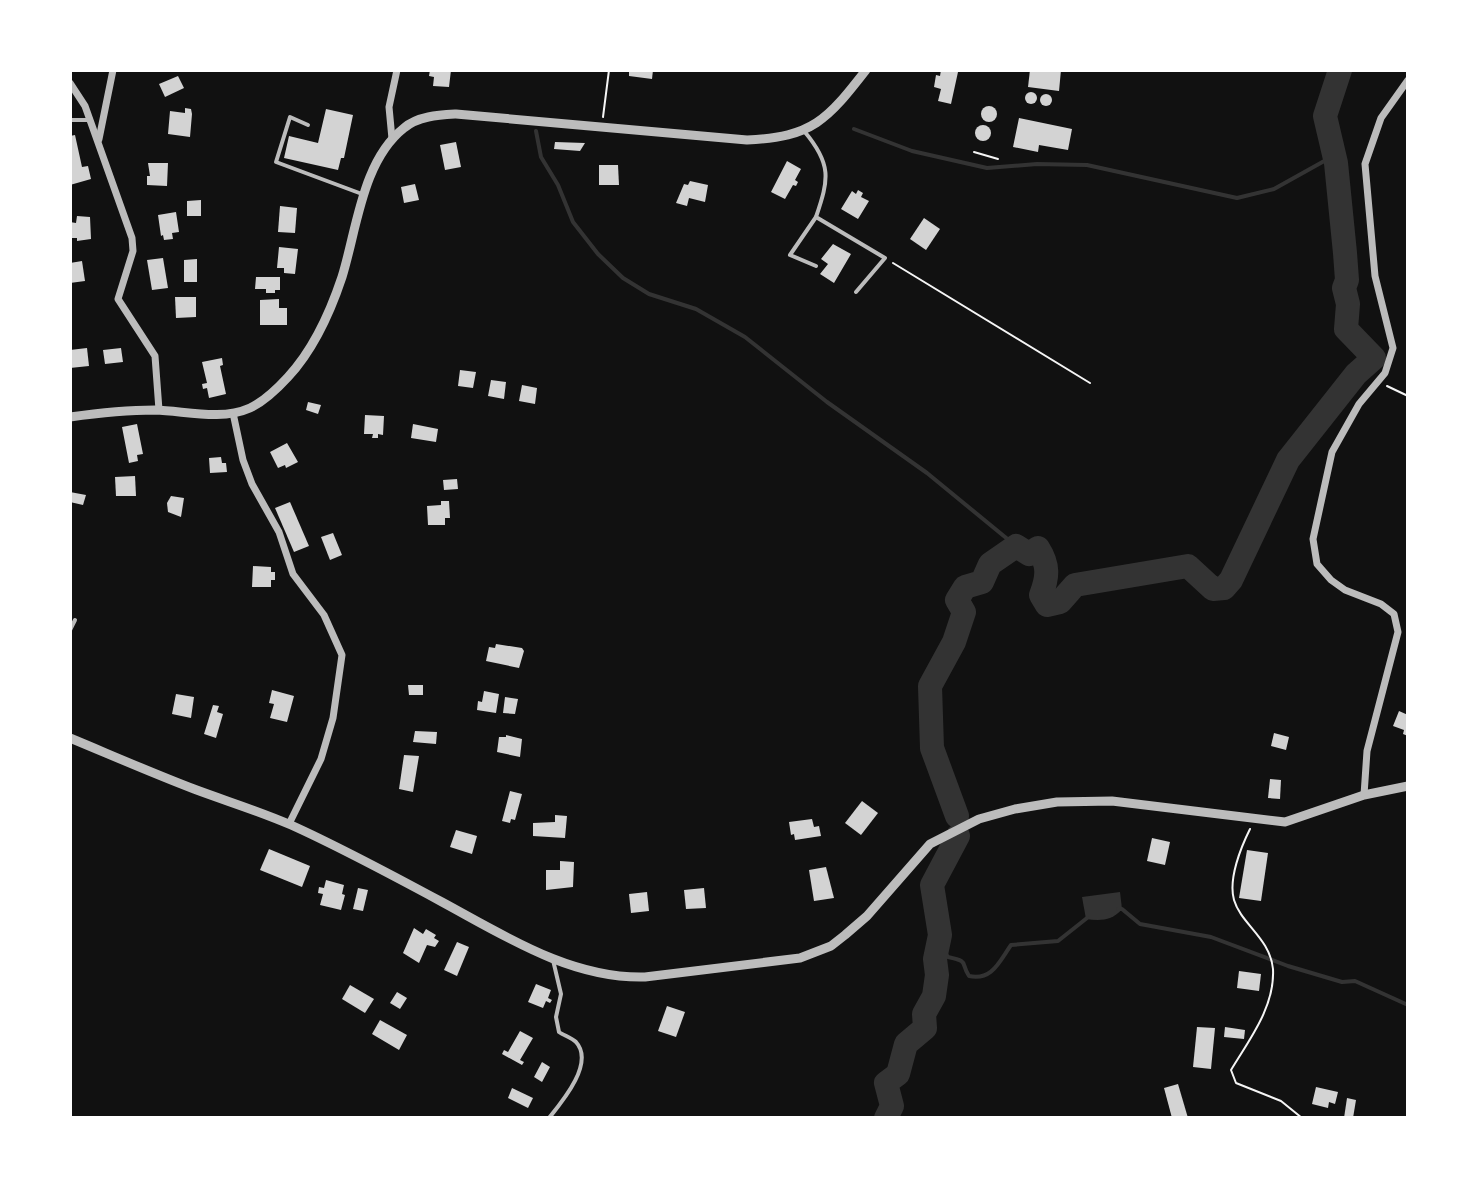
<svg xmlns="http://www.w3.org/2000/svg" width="1478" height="1188" font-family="'IBM Plex Sans',sans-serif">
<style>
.water{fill:#333}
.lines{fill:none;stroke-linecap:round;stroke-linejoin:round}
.stream{stroke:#333;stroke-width:4}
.river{stroke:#333;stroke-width:24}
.building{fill:#d3d3d3}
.path{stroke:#f5f5f5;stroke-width:2}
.service{stroke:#bcbcbc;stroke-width:4}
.minor{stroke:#bcbcbc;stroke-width:7}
.tertiary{stroke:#bcbcbc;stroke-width:9}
</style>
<rect width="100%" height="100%" fill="#111"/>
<path class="water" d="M1120,892L1122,909C1112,921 1100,921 1086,919L1082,897Z"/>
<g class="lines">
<g class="stream">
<path d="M854,129L912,151L987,168L1037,164L1087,165L1237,198L1274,189L1335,155"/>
<path d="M536,131L541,157L558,185L573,222L598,254L623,278L649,294L696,309L745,337L827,402L927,473L1016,546"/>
<path d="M1118,909H1122L1140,924L1211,937L1288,966L1342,982L1355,981L1408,1005"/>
<path d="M939,943L948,957C970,962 960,962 969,976C992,981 999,962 1011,945L1058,941L1087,918"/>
</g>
<g class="river">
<path d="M957,816L932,748L930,686L954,642L964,612L957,600L965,587L982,582L990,564L1016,546L1029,554L1038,548C1049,565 1048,577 1041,595L1047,605L1060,602L1075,585L1188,566L1213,589L1224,588L1231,580L1288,460L1356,374L1374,358L1346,329L1348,304L1344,288L1347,280L1345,253L1336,163L1325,116L1340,70"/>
<path d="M886,1118L892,1106L886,1083L898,1074L906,1044L925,1028L924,1014L934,996L937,975L935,959L940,935L932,885L958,836"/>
</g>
</g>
<g class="building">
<path d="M430,70H451L449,87L433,86L434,77L429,76Z"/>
<path d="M629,70H653L652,79L629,76Z"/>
<path d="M941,70L958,72L951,104L938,101L941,89L934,87L936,75L940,76Z"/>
<path d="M1030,70H1061L1059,91L1028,87Z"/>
<path d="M178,76L184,88L165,97L159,84Z"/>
<circle cx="1031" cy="98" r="6"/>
<circle cx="1046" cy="100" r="6"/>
<circle cx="989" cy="114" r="8"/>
<path d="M185,108L191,109L192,114L190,137L168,134L170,111L185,113Z"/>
<path d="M326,109L353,115L344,158H341L338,170L284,158L289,136L318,143Z"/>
<path d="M1019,118L1072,129L1068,150L1039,145L1038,152L1013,147Z"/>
<circle cx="983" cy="133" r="8"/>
<path d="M75,135L82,167L88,166L91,179L70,185V136Z"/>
<path d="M456,142L461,167L445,170L440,145Z"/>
<path d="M555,142L585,143L580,151L554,149Z"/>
<path d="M787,161L801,169L795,180L798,182L796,186L793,185L785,199L771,192Z"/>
<path d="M148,163H168L167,186L147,185V176H150Z"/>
<path d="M599,165H618L619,185H599Z"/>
<path d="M690,181L708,185L705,202L689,198L687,206L676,203L684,184L688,185Z"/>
<path d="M415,184L419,200L404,203L401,187Z"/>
<path d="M858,190L863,193L861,197L869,201L858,219L841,209L852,191L856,194Z"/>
<path d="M201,200V216H187V201Z"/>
<path d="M280,206L297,208L295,233L278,232Z"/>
<path d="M176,212L179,232L172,233L173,239L164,240L163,235L161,236L158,215Z"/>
<path d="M77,216L90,217L91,239L77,241V238H70V222L76,223Z"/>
<path d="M924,218L940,229L926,250L910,239Z"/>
<path d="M833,244L851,254L834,283L820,274L828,264L821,259Z"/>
<path d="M279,247L298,249L295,274L284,273V268H277Z"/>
<path d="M163,258L168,288L152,290L147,260Z"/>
<path d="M197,259V282H184V260Z"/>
<path d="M82,261L85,281L70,283V263Z"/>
<path d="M256,277H280V290H275V293H266V289H255Z"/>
<path d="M175,297H196V317L176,318Z"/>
<path d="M279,299V308H287V325H260V300Z"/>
<path d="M87,348L89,366L70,368V350Z"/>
<path d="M121,348L123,362L105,364L103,350Z"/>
<path d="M222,358L223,365L220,366L226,394L209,398L207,388L203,389L202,384L207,383L202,362Z"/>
<path d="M460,370L476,372L473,388L458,386Z"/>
<path d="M491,380L506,382L504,399L488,396Z"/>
<path d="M522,385L537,388L535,404L519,401Z"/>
<path d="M308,402L321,405L318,414L306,410Z"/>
<path d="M365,415L384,416L383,435L378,434V438H372L373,434H364Z"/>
<path d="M137,424L143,454L137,455L138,461L129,463L122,427Z"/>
<path d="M413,424L438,429L436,442L411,438Z"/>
<path d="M287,443L298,462L286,468L285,465L278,468L270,452Z"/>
<path d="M221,457L222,463H226L227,472L210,473L209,458Z"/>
<path d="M135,476L136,496H116L115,477Z"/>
<path d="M457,479L458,489L444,490L443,480Z"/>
<path d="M70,492L86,495L83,505L70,502Z"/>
<path d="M171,496L184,498L181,517L168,512L167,503Z"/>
<path d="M441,501H449L450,518H445V525H428L427,506L441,505Z"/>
<path d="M290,502L309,546L294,552L275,508Z"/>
<path d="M333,533L342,555L330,560L321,537Z"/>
<path d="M253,566L271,567V572H275V580H271V587H252Z"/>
<path d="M496,644L522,648L524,651L519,668L486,661L489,647L495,648Z"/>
<path d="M408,685H423V695H409Z"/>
<path d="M272,690L294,696L287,722L270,718L274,704L269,703Z"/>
<path d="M484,691L499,694L496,713L477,710L478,701L482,702Z"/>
<path d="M176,694L194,697L191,718L172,714Z"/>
<path d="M505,697L518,699L515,714L503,713Z"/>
<path d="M213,705L219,706L217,712L223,714L216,738L204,734Z"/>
<path d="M1399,711L1408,715V736L1403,734L1404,730L1393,726Z"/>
<path d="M415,731L437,732L436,744L413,742Z"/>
<path d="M1274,733L1289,737L1286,750L1271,746Z"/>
<path d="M506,735L522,739L520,757L497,752L499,737H506Z"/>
<path d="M404,755L419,756L413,792L399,789Z"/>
<path d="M1270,779L1281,780L1280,799L1268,798Z"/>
<path d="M510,791L522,794L515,820L511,819L510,823L502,821Z"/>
<path d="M862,801L878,813L861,835L845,823Z"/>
<path d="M555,815L567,816L565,838L533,836V823L555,822Z"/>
<path d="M812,819L814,827L819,826L821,836L795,840L794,834L791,835L789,822Z"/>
<path d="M456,830L477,836L472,854L450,847Z"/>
<path d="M1152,838L1170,842L1165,865L1147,861Z"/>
<path d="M269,849L310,866L302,887L260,870Z"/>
<path d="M1247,850L1268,853L1261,901L1239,898Z"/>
<path d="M560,861L574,862L573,887L546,890V870H560Z"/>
<path d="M826,867L834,898L814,901L809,870Z"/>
<path d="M326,880L344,885L342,894L345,895L341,910L320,905L323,894L318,893L319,887L324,888Z"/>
<path d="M358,888L368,890L363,911L353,909Z"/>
<path d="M704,888L706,908L686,909L684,890Z"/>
<path d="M647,892L649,911L631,913L629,894Z"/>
<path d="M414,928L423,934L426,929L436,935L434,938L439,941L435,947L427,945L419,963L403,953Z"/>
<path d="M457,942L469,947L457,976L444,970Z"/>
<path d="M1239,971L1261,974L1259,991L1237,988Z"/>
<path d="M536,984L551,990L548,998L552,1000L550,1003L546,1001L543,1008L528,1002Z"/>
<path d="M350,985L374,999L365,1013L342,999Z"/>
<path d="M397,992L407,998L400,1009L390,1003Z"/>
<path d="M667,1006L685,1012L676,1037L658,1031Z"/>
<path d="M380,1020L407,1035L399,1050L372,1034Z"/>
<path d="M1197,1027L1215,1028L1211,1069L1193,1067Z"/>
<path d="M1225,1027L1245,1030L1244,1039L1224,1037Z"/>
<path d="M520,1031L533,1038L520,1060L524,1062L522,1065L502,1054L504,1050L508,1052Z"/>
<path d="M542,1062L550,1067L542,1082L534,1077Z"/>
<path d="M1178,1084L1188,1118H1172L1164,1088Z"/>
<path d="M1316,1087L1338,1092L1335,1104L1329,1102L1328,1108L1312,1104Z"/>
<path d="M512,1088L533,1098L528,1108L508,1098Z"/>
<path d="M1347,1098L1356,1100L1353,1118H1344Z"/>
</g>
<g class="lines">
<g class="path">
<path d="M603,117L609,70"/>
<path d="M974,152L998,159"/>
<path d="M893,263L1090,383"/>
<path d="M1387,386L1408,396"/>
<path d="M1250,829C1241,847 1228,879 1234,900C1241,924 1270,938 1273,969C1275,1007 1249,1040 1231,1070L1236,1083L1281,1101L1302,1118"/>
</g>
<g class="service">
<path d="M70,120H90"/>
<path d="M308,125L290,117L276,162L362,194"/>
<path d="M804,131C832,164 829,179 816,217L885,258L856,292"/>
<path d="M816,217L790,255L816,266"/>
<path d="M70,630L75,620"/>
<path d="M549,1118C562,1102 595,1063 576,1042C572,1038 563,1035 559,1032L556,1017L561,994L553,960"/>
</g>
<g class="minor">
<path d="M70,83L85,106L132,238L133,251L118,299L155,356L159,410"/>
<path d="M99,139L113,70"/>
<path d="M392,139L389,107L397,70"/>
<path d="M233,413L243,460L252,484L279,532L293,574L324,615L342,655L333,718L321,759L289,824"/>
<path d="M1364,795L1367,751L1398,632L1394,614L1381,604L1345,590L1331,580L1317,564L1313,539L1332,452L1359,404L1385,373L1393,348L1375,276L1365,164L1381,118L1408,80"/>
</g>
<g class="tertiary">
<path d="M70,417C98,413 126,410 155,410C186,411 221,421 250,408C265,401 277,389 288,377C314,349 330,313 342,277C357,229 362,161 404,128C418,116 439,115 456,114L747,140C813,137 827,120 866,70"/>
<path d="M70,738C111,755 152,773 194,789C226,801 259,811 291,825C342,848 392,875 442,902C505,936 571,979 645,977L800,958L831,946L845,935L867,916L930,844L979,819L1015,809L1057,802L1112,801L1285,822L1364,795L1408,786"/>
</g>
</g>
<rect width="1478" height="1188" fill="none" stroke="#ffffff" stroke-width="144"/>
</svg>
